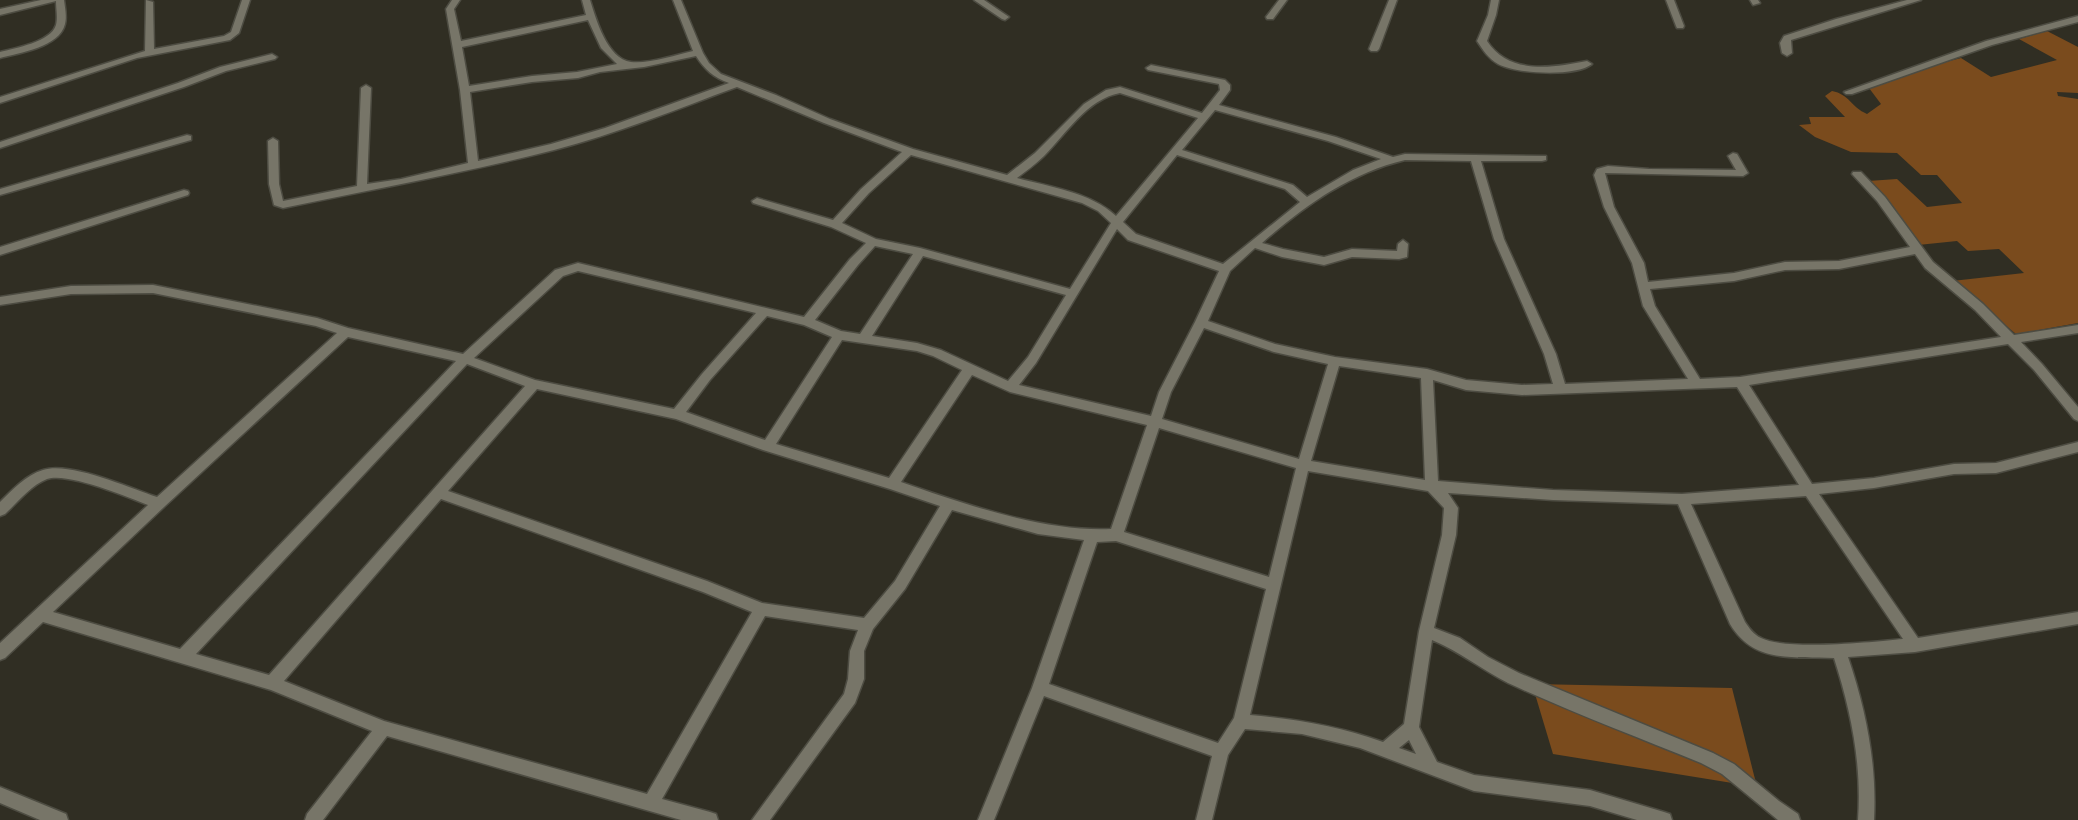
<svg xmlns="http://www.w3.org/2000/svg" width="2078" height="820" font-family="Overpass,sans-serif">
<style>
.green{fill:#7a4b1d}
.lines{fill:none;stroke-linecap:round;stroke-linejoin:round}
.street-casing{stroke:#4d4c42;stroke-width:3}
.street{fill:#777568;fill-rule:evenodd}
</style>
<rect width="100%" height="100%" fill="#302e23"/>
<g class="green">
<path d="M2047,31L2078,47V93L2057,92L2058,96L2078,99V323L2016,334L1952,281L2024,273L1999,249L1968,251L1957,241L1918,245L1868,181L1897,179L1927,207L1962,203L1937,175H1921L1897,153L1851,152L1815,137L1799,125L1811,124L1809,117H1845L1825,96L1832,91C1849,94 1851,107 1867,114L1881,104L1869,88L1914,70L1961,58L1991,77L2057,60L2019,39Z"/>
<path d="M1532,684L1732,688L1757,787L1553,754Z"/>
</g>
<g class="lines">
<g class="street-casing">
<g id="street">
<path d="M41,0H64C65,8 67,17 65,24C60,47 19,53 0,58V52C15,48 51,42 56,25C58,18 56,9 56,1L0,15V9Z"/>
<path d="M146,0L153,2L154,49L224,36L231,32L242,0H250L239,33L230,40L137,58L0,103V97L145,51Z"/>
<path d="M452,0H460L454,9L461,41L586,15L582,0H590C596,19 607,59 631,62C648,64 676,55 693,51L673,0H681L703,53L709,63L721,74L776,95L830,119L913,149L1007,175L1035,153L1084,104L1106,90L1120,87L1202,113L1220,90L1219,84L1148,70L1146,68L1151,65L1225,80L1230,85V90L1219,105L1336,137L1393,157L1405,154L1546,156V160L1542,161H1481L1504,239L1556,354L1565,384L1688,379L1643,306L1632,263L1604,207L1594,175L1597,169L1608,166L1649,169L1736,170L1728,156L1733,153L1737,154L1748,173L1743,176L1605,173L1614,207L1644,263L1648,282L1734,273L1785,262L1839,261L1910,247L1877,201L1852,174L1853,172H1861L1885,197L1933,262L1983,304L2014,335L2078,325V333L2021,342L2042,364L2078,407V421L2074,419L2034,370L2008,344L1749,385L1812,484L1874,478L1954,464L1996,463L2078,442V452L1996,473L1954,474L1874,488L1819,494L1918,638L2078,612V624L1915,652L1848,657C1866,710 1877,764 1874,820H1858C1862,764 1851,711 1834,658C1792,656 1754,664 1730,624L1678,504L1553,500L1448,493L1458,508L1456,535L1434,628L1460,638L1488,657L1519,673L1713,753L1734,764L1779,801L1798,814L1800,820H1778L1722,774L1701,763C1637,737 1571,712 1508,683C1482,670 1459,651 1432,640L1419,727L1437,762L1474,775L1590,790L1664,812L1670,814L1672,820H1637L1590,806L1474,791L1360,748L1302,734L1245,729L1228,755L1212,820H1196L1212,756L1044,696L994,820H978L1032,688L1084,540L1038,534L952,510L905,589L873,629L864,651V679L855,703L770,820H752L844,694L848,679L850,651L858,630L765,616L662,799L710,812L716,814L718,820H681L387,736L323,820H305L307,814L372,731L271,690L43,622L5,658L0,660V643L148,505C127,497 68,472 47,479C31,485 17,503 5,514L0,516V502C12,490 26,475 43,470C69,461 130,488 157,497L337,333L316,326L153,293L71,294L0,305V297L71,286L153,285L317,318L348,328L463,354L555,270L578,263L804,317L850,259L866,243L831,227L753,203L752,201L757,198L833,220L861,189L902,152L824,123L737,87C677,109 616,134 554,150C464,173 373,189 283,208L274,205L269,184L268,141L273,138L278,141L279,184L283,201L357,186L361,88L366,85L371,88L367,184L401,179L468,163L460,90L446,9ZM588,20L601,48L617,64L577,72L532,76L469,86L462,47ZM696,56C705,70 713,77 729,83L605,128L551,144L478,161L470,92L532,82L578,78L600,72L644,67ZM1120,93L1198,118L1116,216C1090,192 1050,187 1017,178C1026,171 1036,164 1044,156C1066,134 1087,99 1120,93ZM1215,110L1328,141L1381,159L1353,170L1307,197L1293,185L1182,150ZM911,155L1082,203L1098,211L1111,223L1070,289L920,248L876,239L842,223L869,193ZM1177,155L1285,189L1300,202L1223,264L1136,234L1123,222ZM1405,160L1471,161L1494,239L1544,354L1553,384L1522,385L1466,380L1427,369L1335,357L1275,344L1208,321L1230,271L1255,248L1282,257L1324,265L1352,257L1399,259L1407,257L1408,244L1403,240L1398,244L1397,251L1352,249L1324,257L1283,249L1262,243C1304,206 1350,173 1405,160ZM1117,229L1128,240L1219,271L1195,322L1159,392L1151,416L1019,385L1036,363ZM875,246L913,254L860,334L841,331L815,320L858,265ZM1915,254L1925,268L1975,310L2001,337L1740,377L1700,379L1655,306L1650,289L1734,281L1785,270L1839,269ZM923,256L1066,295L1028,357L1008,381L941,350L917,343L872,336ZM578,271L756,313L702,374L674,409L535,380L474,358L563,276ZM767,316L804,325L832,337L765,440L686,412L710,380ZM1204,328L1274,352L1328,364L1299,459L1162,419L1171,392ZM348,337L456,361L180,649L53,612L164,507ZM842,340L917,351L933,356L962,370L889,478L776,444ZM467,364L525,386L269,675L196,654ZM1339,366L1421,378L1425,480L1311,461ZM972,375L1010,392L1147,425L1111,529C1044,532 964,504 901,482ZM1433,380L1466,390L1522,395L1737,387L1799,485L1682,494L1553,490L1438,481ZM537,389L676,419L763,450L890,489L940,506L895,581L864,618L762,603L707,581L448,491ZM1159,428L1296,468L1269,577L1124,532ZM1308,471L1428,491L1444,508L1442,535L1419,631L1404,724L1383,742C1339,726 1296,719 1250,715ZM1806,496L1903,639C1872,642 1787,651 1761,638C1754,635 1749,628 1745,622L1691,504ZM441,499L703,592L752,612L647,794L384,721L284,681ZM1116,541L1266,589L1234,718L1218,743L1049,684L1097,542ZM1409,740L1416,754L1399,748Z"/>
<path d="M974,0H984L1009,17L1005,20L1002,19Z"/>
<path d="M1279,0H1287L1273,19H1267L1266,17Z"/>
<path d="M1389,0H1397L1379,49L1377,51H1371L1369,49Z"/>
<path d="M1491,0H1499L1496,15L1487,41C1509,75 1552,68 1587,61L1592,64C1576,77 1516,74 1498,64C1488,58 1483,50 1477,41L1488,15Z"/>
<path d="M1666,0H1674L1684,26L1683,28H1677L1676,26Z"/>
<path d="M1750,0H1758L1760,3L1753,5Z"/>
<path d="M1907,0H1921L1791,40L1792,53L1787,56L1782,53L1780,43L1784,36L1836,19Z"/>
<path d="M2078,16V22L1992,45L1852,94H1846L1844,92L1986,41Z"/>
<path d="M272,54L277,57L275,59L226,71L184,87L0,148V142L178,83L220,67Z"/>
<path d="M187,135L191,136V140L0,195V189Z"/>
<path d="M184,190L188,191L189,193L188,195L0,255V247Z"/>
<path d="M0,787L66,814L68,820H40L0,803Z"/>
</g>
</g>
<use href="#street" class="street"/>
</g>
</svg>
